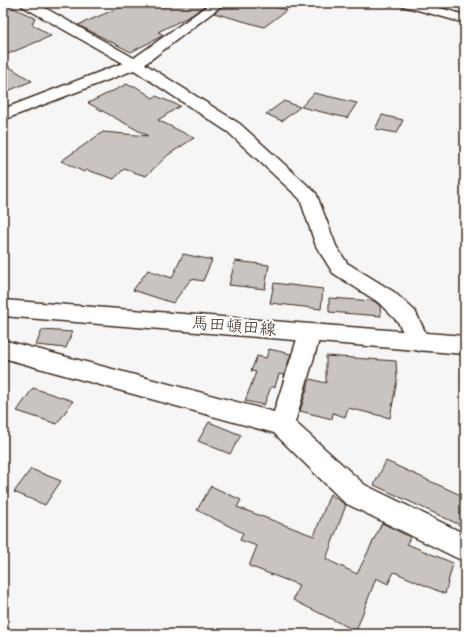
<svg xmlns="http://www.w3.org/2000/svg" width="468" height="637" font-family="'Indie Flower','Klee One',sans-serif">
<style>
.building{fill:#c9c3c1;stroke:#3b2a1e}
.lines{fill:none;stroke-linecap:round;stroke-linejoin:round}
.minor-casing{stroke:#3b2a1e;stroke-width:3}
.primary-casing{stroke:#3b2a1e;stroke-width:3}
.minor{fill:#fff;fill-rule:evenodd}
.primary{fill:#fff;fill-rule:evenodd}
.labels{text-anchor:middle;dominant-baseline:central;stroke-width:4;stroke-linejoin:round;paint-order:stroke}
.street-label{font-size:17px;fill:#3b2a1e;stroke:#fff}
</style>
<rect width="100%" height="100%" fill="#f7f6f6"/>
<filter id="ink" filterUnits="userSpaceOnUse"><feTurbulence type="fractalNoise" baseFrequency=".025" numOctaves="2"/><feDisplacementMap in="SourceGraphic" scale="8" xChannelSelector="R" yChannelSelector="G"/><feConvolveMatrix kernelMatrix="1 2 1 2 8 2 1 2 1" color-interpolation-filters="sRGB"/></filter>
<g filter="url(#ink)">
<g class="building">
<path d="M3,3L35,18L32,24L51,36L3,56Z"/>
<path d="M130,3H208L192,15L158,32L164,35L131,52L78,25Z"/>
<path d="M226,3H260L287,10L264,27L214,13Z"/>
<path d="M3,63L32,81L3,93Z"/>
<path d="M127,84L132,87L135,86L153,98L156,96L180,106L158,120L194,138L168,155L146,176L124,169L114,179L87,170L84,172L61,161L103,132L148,136L88,103Z"/>
<path d="M314,93L357,103L347,118L301,107Z"/>
<path d="M284,101L300,107L282,121L266,114Z"/>
<path d="M382,115L403,120L397,133L375,129Z"/>
<path d="M183,254L212,260L203,281L191,279L173,303L133,290L148,270L172,278Z"/>
<path d="M235,261L269,265L265,289L229,285Z"/>
<path d="M274,283L323,289L321,309L270,303Z"/>
<path d="M329,298L374,301L380,306L381,316L329,312Z"/>
<path d="M42,330L72,332L66,348L36,345Z"/>
<path d="M269,349L291,354L284,375L279,374L275,387H271L264,405L245,401L256,372L251,371L257,356L266,358Z"/>
<path d="M326,356L396,361L397,380L390,418L348,408L345,417L333,413L332,419L300,411L310,379L326,383Z"/>
<path d="M33,388L73,401L57,424L17,411Z"/>
<path d="M209,422L241,435L230,454L198,441Z"/>
<path d="M386,461L465,497V511L460,525L374,485Z"/>
<path d="M31,469L61,481L45,505L14,492Z"/>
<path d="M211,486L241,500L237,507L314,536L330,494L346,505L326,559L357,574L382,523L410,537L407,544L453,563L445,594L394,572L388,584L376,578L356,631L293,600L299,585L249,566L257,546L240,540L243,533L197,510Z"/>
</g>
<g class="lines">
<g class="minor-casing">
<g id="minor">
<path d="M21,3H36L134,58L211,3H225L145,64L240,124L316,193L336,246L347,263L394,292L415,311L430,342L427,348L419,351L411,348L398,322L378,302L333,273L316,246L300,199L228,132L134,70L3,120V109L123,63L22,6Z"/>
<path d="M402,3H422L465,15V23L403,6Z"/>
<path d="M310,325L318,327L321,333L295,422L365,485L465,534V562L345,503L274,433L3,358V340L274,412L299,333L302,327Z"/>
</g>
</g>
<g class="primary-casing">
<path id="primary" d="M3,300L465,336V354L3,316Z"/>
</g>
<use href="#minor" class="minor"/>
<use href="#primary" class="primary"/>
</g>
</g>
<g class="labels">
<g class="street-label">
<text transform="translate(234 327) rotate(5)">馬田頓田線</text>
</g>
</g>
<rect width="468" height="637" fill="none" stroke="#fff" stroke-width="16"/>
<rect x="8" y="8" width="452" height="621" fill="none" stroke="#3b2a1e" stroke-width="1.5" filter="url(#ink)"/>
</svg>
